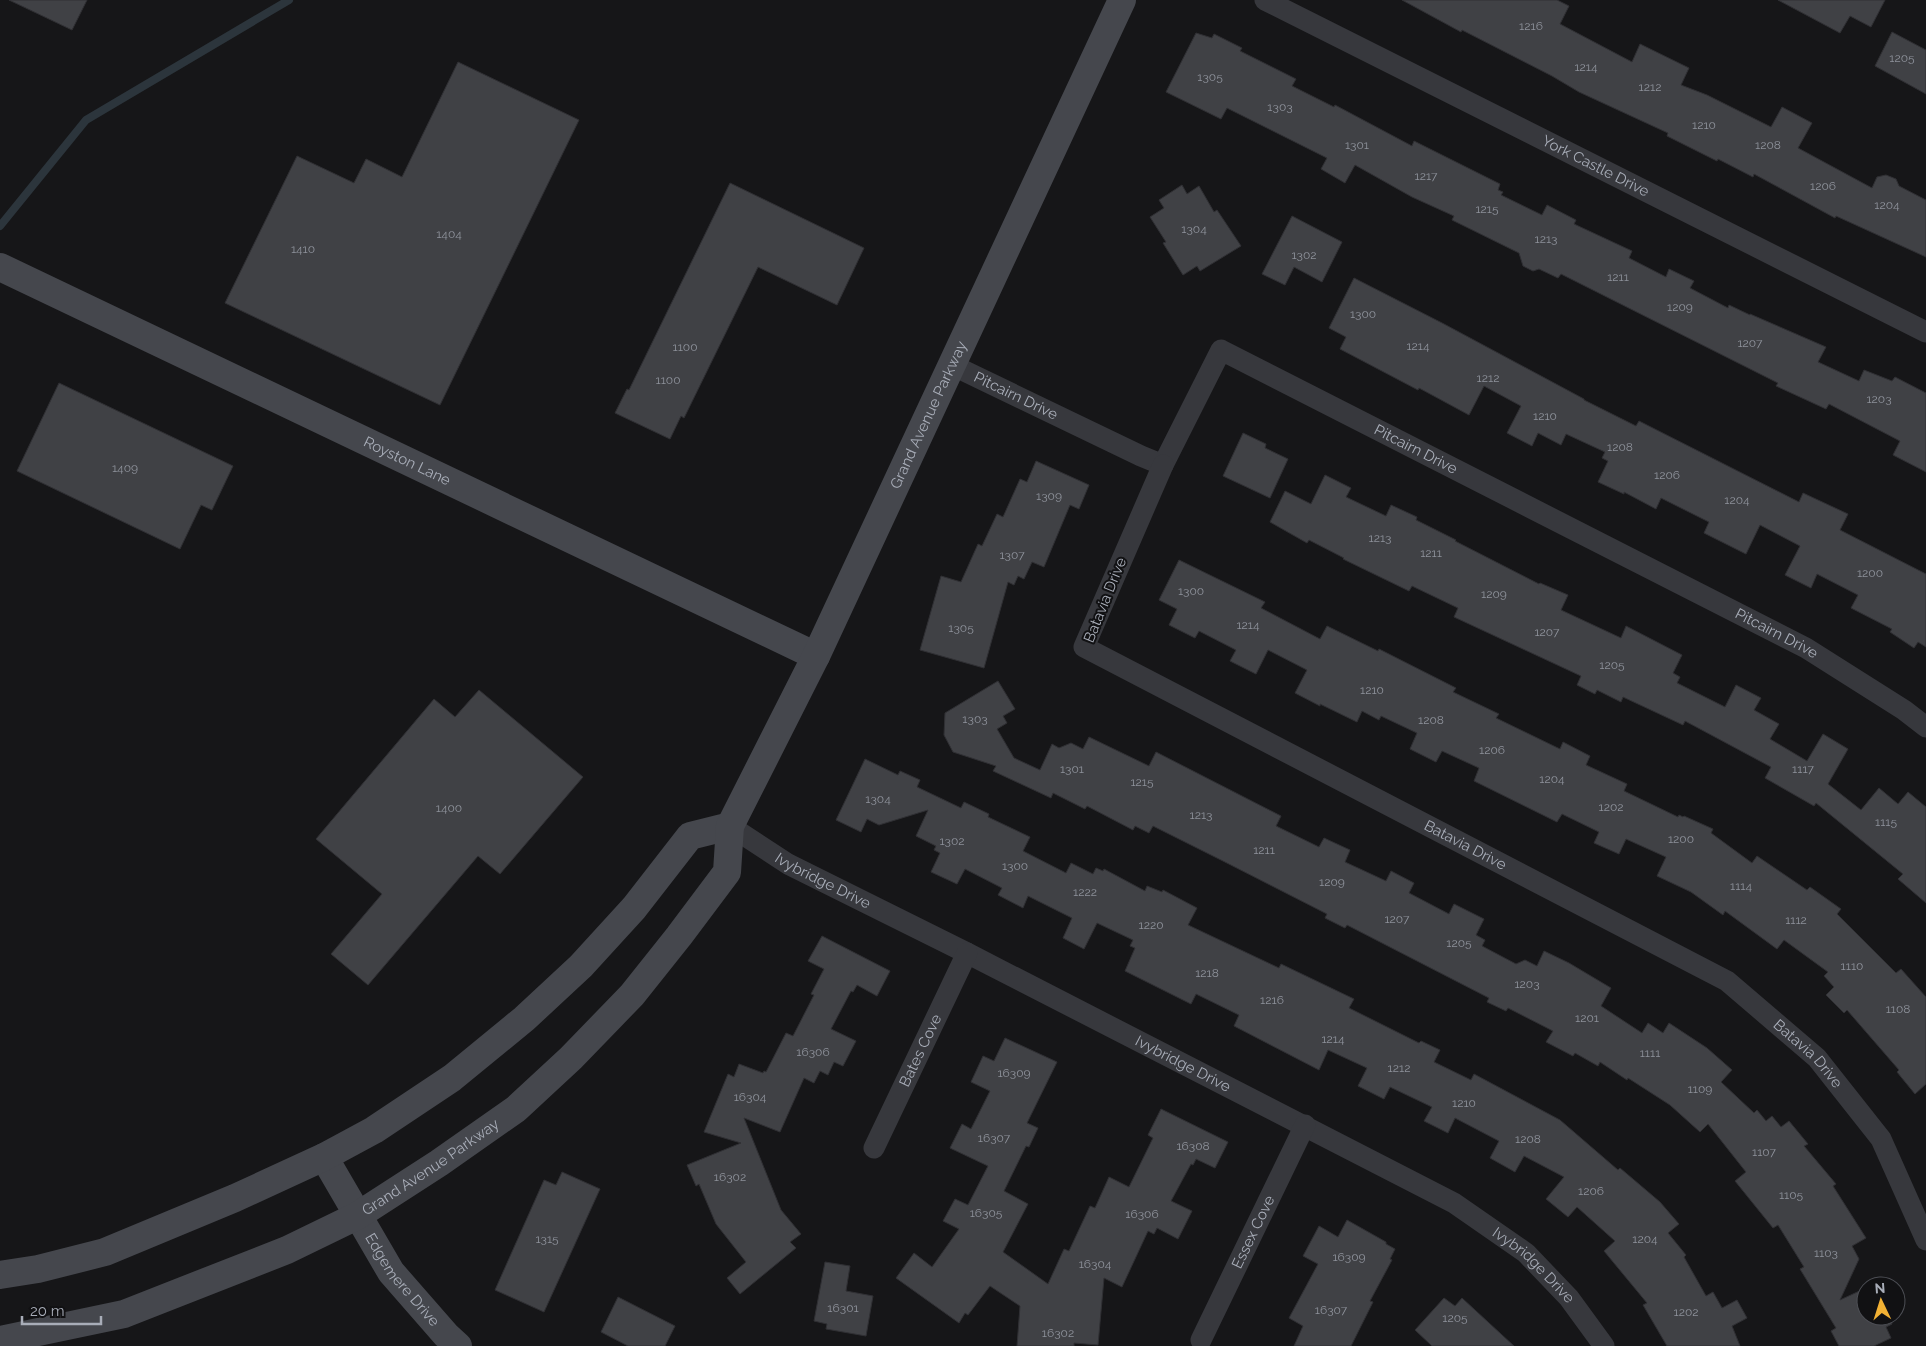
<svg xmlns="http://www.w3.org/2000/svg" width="1926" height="1346" font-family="Raleway,sans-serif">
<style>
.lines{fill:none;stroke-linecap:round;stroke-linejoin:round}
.stream{stroke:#2c353c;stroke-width:8}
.building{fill:#404145;stroke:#303034}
.street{stroke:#37383d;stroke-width:21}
.secondary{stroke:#45474d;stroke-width:28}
.labels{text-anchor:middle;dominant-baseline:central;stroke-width:4;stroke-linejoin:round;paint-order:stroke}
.number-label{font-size:12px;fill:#8e929b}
.street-label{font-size:15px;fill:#a8adb8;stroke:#111113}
</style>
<rect width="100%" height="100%" fill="#161618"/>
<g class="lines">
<path class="stream" d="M0,226L86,120L289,0"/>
</g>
<g class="building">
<path d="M9,0H87L72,30Z"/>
<path d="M1402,0H1557L1569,6L1560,24L1632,62L1640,44L1689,68L1681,85L1707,95L1771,127L1782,107L1812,123L1798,148L1872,188L1877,177L1886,175L1896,179L1899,186L1926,200V257L1836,216L1835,218L1754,174L1753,177L1718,159L1717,161L1667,136L1668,133L1579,92L1552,76L1462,30L1461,32Z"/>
<path d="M1778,0H1885L1871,27L1850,16L1840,33Z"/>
<path d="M1892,32L1926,50V94L1875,66Z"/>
<path d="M1196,33L1212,38L1214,34L1242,48L1240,51L1296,79L1292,86L1334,107L1335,105L1412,146L1414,141L1500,184L1498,190L1503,192L1501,195L1542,215L1547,205L1576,220L1574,224L1632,251L1629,258L1666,277L1669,269L1694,281L1690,288L1728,308L1729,305L1750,315V314L1826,347L1818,362L1859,381L1864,370L1892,381L1895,377L1926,393V472L1893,455L1900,441L1829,404L1826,409L1776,386L1778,383L1561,274L1558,278L1539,269L1533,271L1523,266L1519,253L1452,220L1454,216L1412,197L1355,165L1345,183L1321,169L1327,158L1227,108L1221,119L1166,92Z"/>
<path d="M458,62L579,120L440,405L225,303L297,156L354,183L366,159L402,177Z"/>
<path d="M730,183L864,248L837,305L758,267L684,418L681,416L670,439L615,413L627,389L629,390Z"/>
<path d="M1182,185L1187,194L1199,186L1214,212L1217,210L1241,246L1200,271L1197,266L1183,275L1163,243L1166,242L1150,217L1164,208L1159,200Z"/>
<path d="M1292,216L1342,242L1322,282L1294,267L1285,285L1262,274Z"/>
<path d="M1354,278L1444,324L1584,399V400L1636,426L1639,421L1799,502L1803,493L1848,514L1840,530L1926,574V647L1918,642L1914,648L1890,632L1892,629L1851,608L1858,595L1817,574L1811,588L1785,575L1800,546L1760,525L1746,554L1704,533L1709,522L1661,498L1656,509L1624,492V494L1598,482L1608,461L1602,458L1605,452L1566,434L1561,445L1538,433L1532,446L1507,433L1521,406L1484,386L1469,415L1419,388L1418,390L1340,349L1346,337L1329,328Z"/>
<path d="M59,383L233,466L212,510L201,505L180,549L17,471Z"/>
<path d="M1243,433L1266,444L1265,448L1288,459L1270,498L1223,476Z"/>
<path d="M1036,461L1089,485L1079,509L1070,505L1044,567L1032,562L1024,579L1018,576L1014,585L1008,582L984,668L920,650L941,576L961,582L978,544L982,546L997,514L1003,517L1020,479L1027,482Z"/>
<path d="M1325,475L1351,488L1346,497L1386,516L1391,505L1417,517L1416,520L1456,540L1455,541L1539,584L1540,583L1568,595L1561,610L1621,638L1626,626L1682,655L1673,673L1680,677L1677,683L1725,707L1736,685L1761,698L1754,710L1779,724L1770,739L1807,761L1823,734L1848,749L1828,784L1861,810L1879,788L1898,804L1908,792L1926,807V903L1898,879L1903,874L1816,803L1814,806L1765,778L1771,767L1685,721L1683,725L1623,697L1621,702L1597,690L1595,694L1577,685L1581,676L1454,617L1458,608L1412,586L1409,591L1343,559L1344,558L1309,540L1307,543L1270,522L1285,491L1311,504Z"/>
<path d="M1179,560L1265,602L1261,608L1320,639L1327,626L1378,651L1379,649L1456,688L1453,692L1499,714L1496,718L1560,749L1563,742L1590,756L1586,765L1627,784L1624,791L1678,817L1679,815L1683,817L1684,816L1713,829L1711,833L1752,863L1757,856L1807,890L1810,887L1841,909L1837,914L1896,973L1901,969L1926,997V1084L1915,1094L1897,1072L1899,1070L1847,1010L1844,1013L1826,995L1834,987L1824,976L1828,972L1784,940L1777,949L1725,911L1723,915L1691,892L1657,876L1666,857L1626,839L1619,854L1594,843L1599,832L1562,814L1557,822L1474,781L1479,768L1442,751L1436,762L1410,749L1417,733L1381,716L1379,720L1362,711L1357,722L1320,704V706L1295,693L1307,670L1268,650L1256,674L1230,661L1236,650L1199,631L1195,638L1169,625L1177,609L1159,600Z"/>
<path d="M998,681L1015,709L1003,716L1007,723L997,729L1014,758L1040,770L1052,744L1059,748L1071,743L1083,749L1089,737L1149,766L1156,752L1281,816L1276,826L1319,847L1324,838L1350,850L1345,862L1386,881L1391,871L1414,883L1409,893L1449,914L1454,904L1484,919L1476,935L1485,940L1482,946L1516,964L1525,960L1537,966L1544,951L1569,963L1611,988L1601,1006L1642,1033L1648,1023L1663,1033L1669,1023L1707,1048L1732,1070L1721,1082L1754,1113L1757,1110L1766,1121L1772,1116L1781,1127L1789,1121L1808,1144L1804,1146L1836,1184L1833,1186L1866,1238L1852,1246L1859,1259L1840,1300L1866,1288V1316H1888L1892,1324L1886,1327L1891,1338L1874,1346H1839L1831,1331L1836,1328L1800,1269L1804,1267L1778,1225L1773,1228L1735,1181L1746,1172L1708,1124L1700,1132L1670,1105L1628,1078L1627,1080L1600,1062L1598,1066L1575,1053L1573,1056L1546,1042L1553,1031L1508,1008L1506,1011L1487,1002L1489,998L1347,925L1345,928L1325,918L1327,914L1221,860L1153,826L1149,833L1135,826L1133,830L1087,806L1085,809L1053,793L1051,798L993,771L996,766L953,752L944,735L945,713Z"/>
<path d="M479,690L583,777L500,874L478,856L368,985L331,954L382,894L316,839L434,699L455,717Z"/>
<path d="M865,759L898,775L900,771L920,780L917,787L961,808L964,802L989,814L988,817L1030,837L1023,851L1066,873L1071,863L1093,874L1096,868L1103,871L1104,869L1145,891L1147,886L1162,892L1163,890L1197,908L1188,925L1279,968L1281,964L1354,999L1349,1008L1419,1043L1421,1041L1440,1050L1434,1062L1471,1080L1474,1074L1560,1120L1618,1170L1620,1168L1660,1202L1679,1224L1668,1233L1686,1255L1684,1257L1706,1296L1713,1292L1722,1308L1737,1300L1747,1318L1732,1326L1740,1346H1667L1643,1305L1647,1303L1604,1251L1615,1241L1577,1207L1568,1217L1546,1199L1564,1177L1524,1156L1515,1172L1490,1158L1499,1141L1455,1118L1448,1133L1424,1121L1432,1107L1390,1087L1384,1099L1358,1086L1367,1068L1328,1050L1319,1070L1234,1026L1239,1015L1196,994L1191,1004L1125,971L1135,948L1130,946L1133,940L1097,923L1084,949L1063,938L1072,918L1028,896L1023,908L998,895L1002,888L965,869L957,884L931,872L940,853L934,850L936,846L916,836L928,810L879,825L867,819L861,832L836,820Z"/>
<path d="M822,936L890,971L877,996L857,985L853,992L851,991L831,1029L856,1041L843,1066L834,1062L828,1075L820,1071L814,1083L804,1078L780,1132L744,1118L781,1210L801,1234L790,1242L796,1248L740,1294L727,1278L746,1262L716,1224L699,1184L696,1186L687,1165L741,1143L704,1132L728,1074L734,1077L739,1064L763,1073L764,1071L766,1072L786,1033L793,1036L814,995L811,994L824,969L808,961Z"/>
<path d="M1005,1038L1057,1062L1027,1123L1038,1128L1029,1147L1026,1146L1004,1191L1028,1204L1003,1252L1048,1284L1064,1249L1069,1251L1090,1206L1095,1208L1109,1177L1129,1187L1153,1138L1148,1135L1161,1109L1228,1142L1215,1168L1196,1159L1193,1165L1191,1164L1171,1201L1192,1211L1178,1239L1157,1228L1154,1234L1148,1231L1122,1287L1104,1278L1098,1345L1074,1343V1346H1017L1020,1306L990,1286L968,1315L965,1313L959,1323L896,1278L914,1253L932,1267L959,1229L943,1221L955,1199L968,1205L988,1166L950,1148L962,1124L971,1129L990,1091L971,1082L983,1056L994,1061Z"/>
<path d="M562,1172L600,1189L544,1312L495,1290L544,1180L556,1185Z"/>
<path d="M1347,1220L1386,1242V1244L1395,1249L1390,1259L1392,1260L1370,1301L1373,1302L1351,1346H1294L1303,1326L1289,1318L1318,1264L1303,1256L1319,1226L1338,1237Z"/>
<path d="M825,1262L850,1266L846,1291L873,1296L866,1336L826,1329L827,1324L814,1321Z"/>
<path d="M618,1297L675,1326L665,1346H628L601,1332Z"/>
<path d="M1444,1298L1455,1306L1462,1298L1514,1346H1432L1415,1330Z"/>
</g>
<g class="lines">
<g class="street">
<path id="s1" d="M1265,0L1926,332"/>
<path id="s2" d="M952,365L1141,456L1163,465L1221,350L1806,648L1904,710L1926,727"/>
<path id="s3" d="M1163,465L1084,647L1727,981L1817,1058L1881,1139L1926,1240"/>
<path id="s4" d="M730,826L788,864L967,953L1454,1203L1526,1253L1569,1298L1604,1346"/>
<path id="s5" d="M874,1148L967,953"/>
<path id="s6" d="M1201,1340L1305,1125"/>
</g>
<g class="secondary">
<path id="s7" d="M0,267L816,656"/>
<path id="s8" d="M324,1157L391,1272L446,1335L458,1346"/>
<path d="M0,1275L38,1269L105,1252L235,1198L324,1157L374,1130L452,1078L524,1019L581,966L634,908L690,836L730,826"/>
<path id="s9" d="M0,1340L124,1314L287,1250L357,1216L439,1163L516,1109L571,1058L632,995L679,936L727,872L730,826L816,656L1122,0"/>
</g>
</g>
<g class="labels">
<g class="number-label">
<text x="1531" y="26">1216</text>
<text x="1902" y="58">1205</text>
<text x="1586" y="67">1214</text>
<text x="1210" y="77">1305</text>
<text x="1650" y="87">1212</text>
<text x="1280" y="107">1303</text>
<text x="1704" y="125">1210</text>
<text x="1357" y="145">1301</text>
<text x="1768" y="145">1208</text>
<text x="1426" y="176">1217</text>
<text x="1823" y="186">1206</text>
<text x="1887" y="205">1204</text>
<text x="1487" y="209">1215</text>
<text x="1194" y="229">1304</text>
<text x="449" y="234">1404</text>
<text x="1546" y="239">1213</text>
<text x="303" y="249">1410</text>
<text x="1304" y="255">1302</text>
<text x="1618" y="277">1211</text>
<text x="1680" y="307">1209</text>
<text x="1363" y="314">1300</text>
<text x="1750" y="343">1207</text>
<text x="1418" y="346">1214</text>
<text x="685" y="347">1100</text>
<text x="1488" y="378">1212</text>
<text x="668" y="380">1100</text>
<text x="1879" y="399">1203</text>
<text x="1545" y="416">1210</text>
<text x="1620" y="447">1208</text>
<text x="125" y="468">1409</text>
<text x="1667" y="475">1206</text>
<text x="1049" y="496">1309</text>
<text x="1737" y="500">1204</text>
<text x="1380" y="538">1213</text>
<text x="1431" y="553">1211</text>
<text x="1012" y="555">1307</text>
<text x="1870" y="573">1200</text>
<text x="1191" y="591">1300</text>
<text x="1494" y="594">1209</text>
<text x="1248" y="625">1214</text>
<text x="961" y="628">1305</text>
<text x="1547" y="632">1207</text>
<text x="1612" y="665">1205</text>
<text x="1372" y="690">1210</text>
<text x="975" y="719">1303</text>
<text x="1431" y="720">1208</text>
<text x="1492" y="750">1206</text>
<text x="1072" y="769">1301</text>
<text x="1803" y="769">1117</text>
<text x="1552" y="779">1204</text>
<text x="1142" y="782">1215</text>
<text x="878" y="799">1304</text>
<text x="1611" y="807">1202</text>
<text x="449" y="808">1400</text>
<text x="1201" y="815">1213</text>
<text x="1886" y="822">1115</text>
<text x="1681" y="839">1200</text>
<text x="952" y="841">1302</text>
<text x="1264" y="850">1211</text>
<text x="1015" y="866">1300</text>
<text x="1332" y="882">1209</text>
<text x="1741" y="886">1114</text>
<text x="1085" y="892">1222</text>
<text x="1397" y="919">1207</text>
<text x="1796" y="920">1112</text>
<text x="1151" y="925">1220</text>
<text x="1459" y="943">1205</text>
<text x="1852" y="966">1110</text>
<text x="1207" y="973">1218</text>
<text x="1527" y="984">1203</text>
<text x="1272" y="1000">1216</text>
<text x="1898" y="1009">1108</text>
<text x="1587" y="1018">1201</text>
<text x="1333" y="1039">1214</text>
<text x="813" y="1052">16306</text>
<text x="1650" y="1053">1111</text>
<text x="1399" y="1068">1212</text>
<text x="1014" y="1073">16309</text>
<text x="1700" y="1089">1109</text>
<text x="750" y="1097">16304</text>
<text x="1464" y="1103">1210</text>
<text x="994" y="1138">16307</text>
<text x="1528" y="1139">1208</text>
<text x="1193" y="1146">16308</text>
<text x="1764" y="1152">1107</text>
<text x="730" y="1177">16302</text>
<text x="1591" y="1191">1206</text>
<text x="1791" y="1195">1105</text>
<text x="986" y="1213">16305</text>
<text x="1142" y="1214">16306</text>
<text x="547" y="1239">1315</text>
<text x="1645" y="1239">1204</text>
<text x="1826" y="1253">1103</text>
<text x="1349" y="1257">16309</text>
<text x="1095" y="1264">16304</text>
<text x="843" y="1308">16301</text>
<text x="1331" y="1310">16307</text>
<text x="1686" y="1312">1202</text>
<text x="1455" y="1318">1205</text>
<text x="1058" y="1333">16302</text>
</g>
<g class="street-label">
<text stroke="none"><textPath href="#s1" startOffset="370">York Castle Drive</textPath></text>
<text stroke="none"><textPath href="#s2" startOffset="71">Pitcairn Drive</textPath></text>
<text stroke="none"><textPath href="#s9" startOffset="1392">Grand Avenue Parkway</textPath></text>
<text stroke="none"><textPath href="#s2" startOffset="581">Pitcairn Drive</textPath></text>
<text stroke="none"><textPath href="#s7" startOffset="451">Royston Lane</textPath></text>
<text transform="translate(1105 600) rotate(-68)">Batavia Drive</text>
<text stroke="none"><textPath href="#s2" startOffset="986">Pitcairn Drive</textPath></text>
<text stroke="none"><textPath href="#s3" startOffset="628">Batavia Drive</textPath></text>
<text stroke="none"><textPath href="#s4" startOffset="108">Ivybridge Drive</textPath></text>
<text stroke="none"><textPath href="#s5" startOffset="108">Bates Cove</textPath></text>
<text stroke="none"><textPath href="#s3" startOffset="1032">Batavia Drive</textPath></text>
<text stroke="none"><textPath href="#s4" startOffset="512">Ivybridge Drive</textPath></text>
<text stroke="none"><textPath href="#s9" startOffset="468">Grand Avenue Parkway</textPath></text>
<text stroke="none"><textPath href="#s6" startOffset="120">Essex Cove</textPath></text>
<text stroke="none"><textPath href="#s4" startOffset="918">Ivybridge Drive</textPath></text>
<text stroke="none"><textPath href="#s8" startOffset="146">Edgemere Drive</textPath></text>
</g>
</g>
<g transform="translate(1881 1301) rotate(356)"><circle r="24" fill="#111113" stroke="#4d4f55"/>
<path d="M0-4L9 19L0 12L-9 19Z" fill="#f2b134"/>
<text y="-8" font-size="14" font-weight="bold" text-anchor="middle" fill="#a8adb8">N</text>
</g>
<path d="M22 1316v8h79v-8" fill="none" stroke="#a8adb8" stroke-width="2.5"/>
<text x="30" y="1316" font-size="15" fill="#a8adb8" stroke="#111113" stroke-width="4" paint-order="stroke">20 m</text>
</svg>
